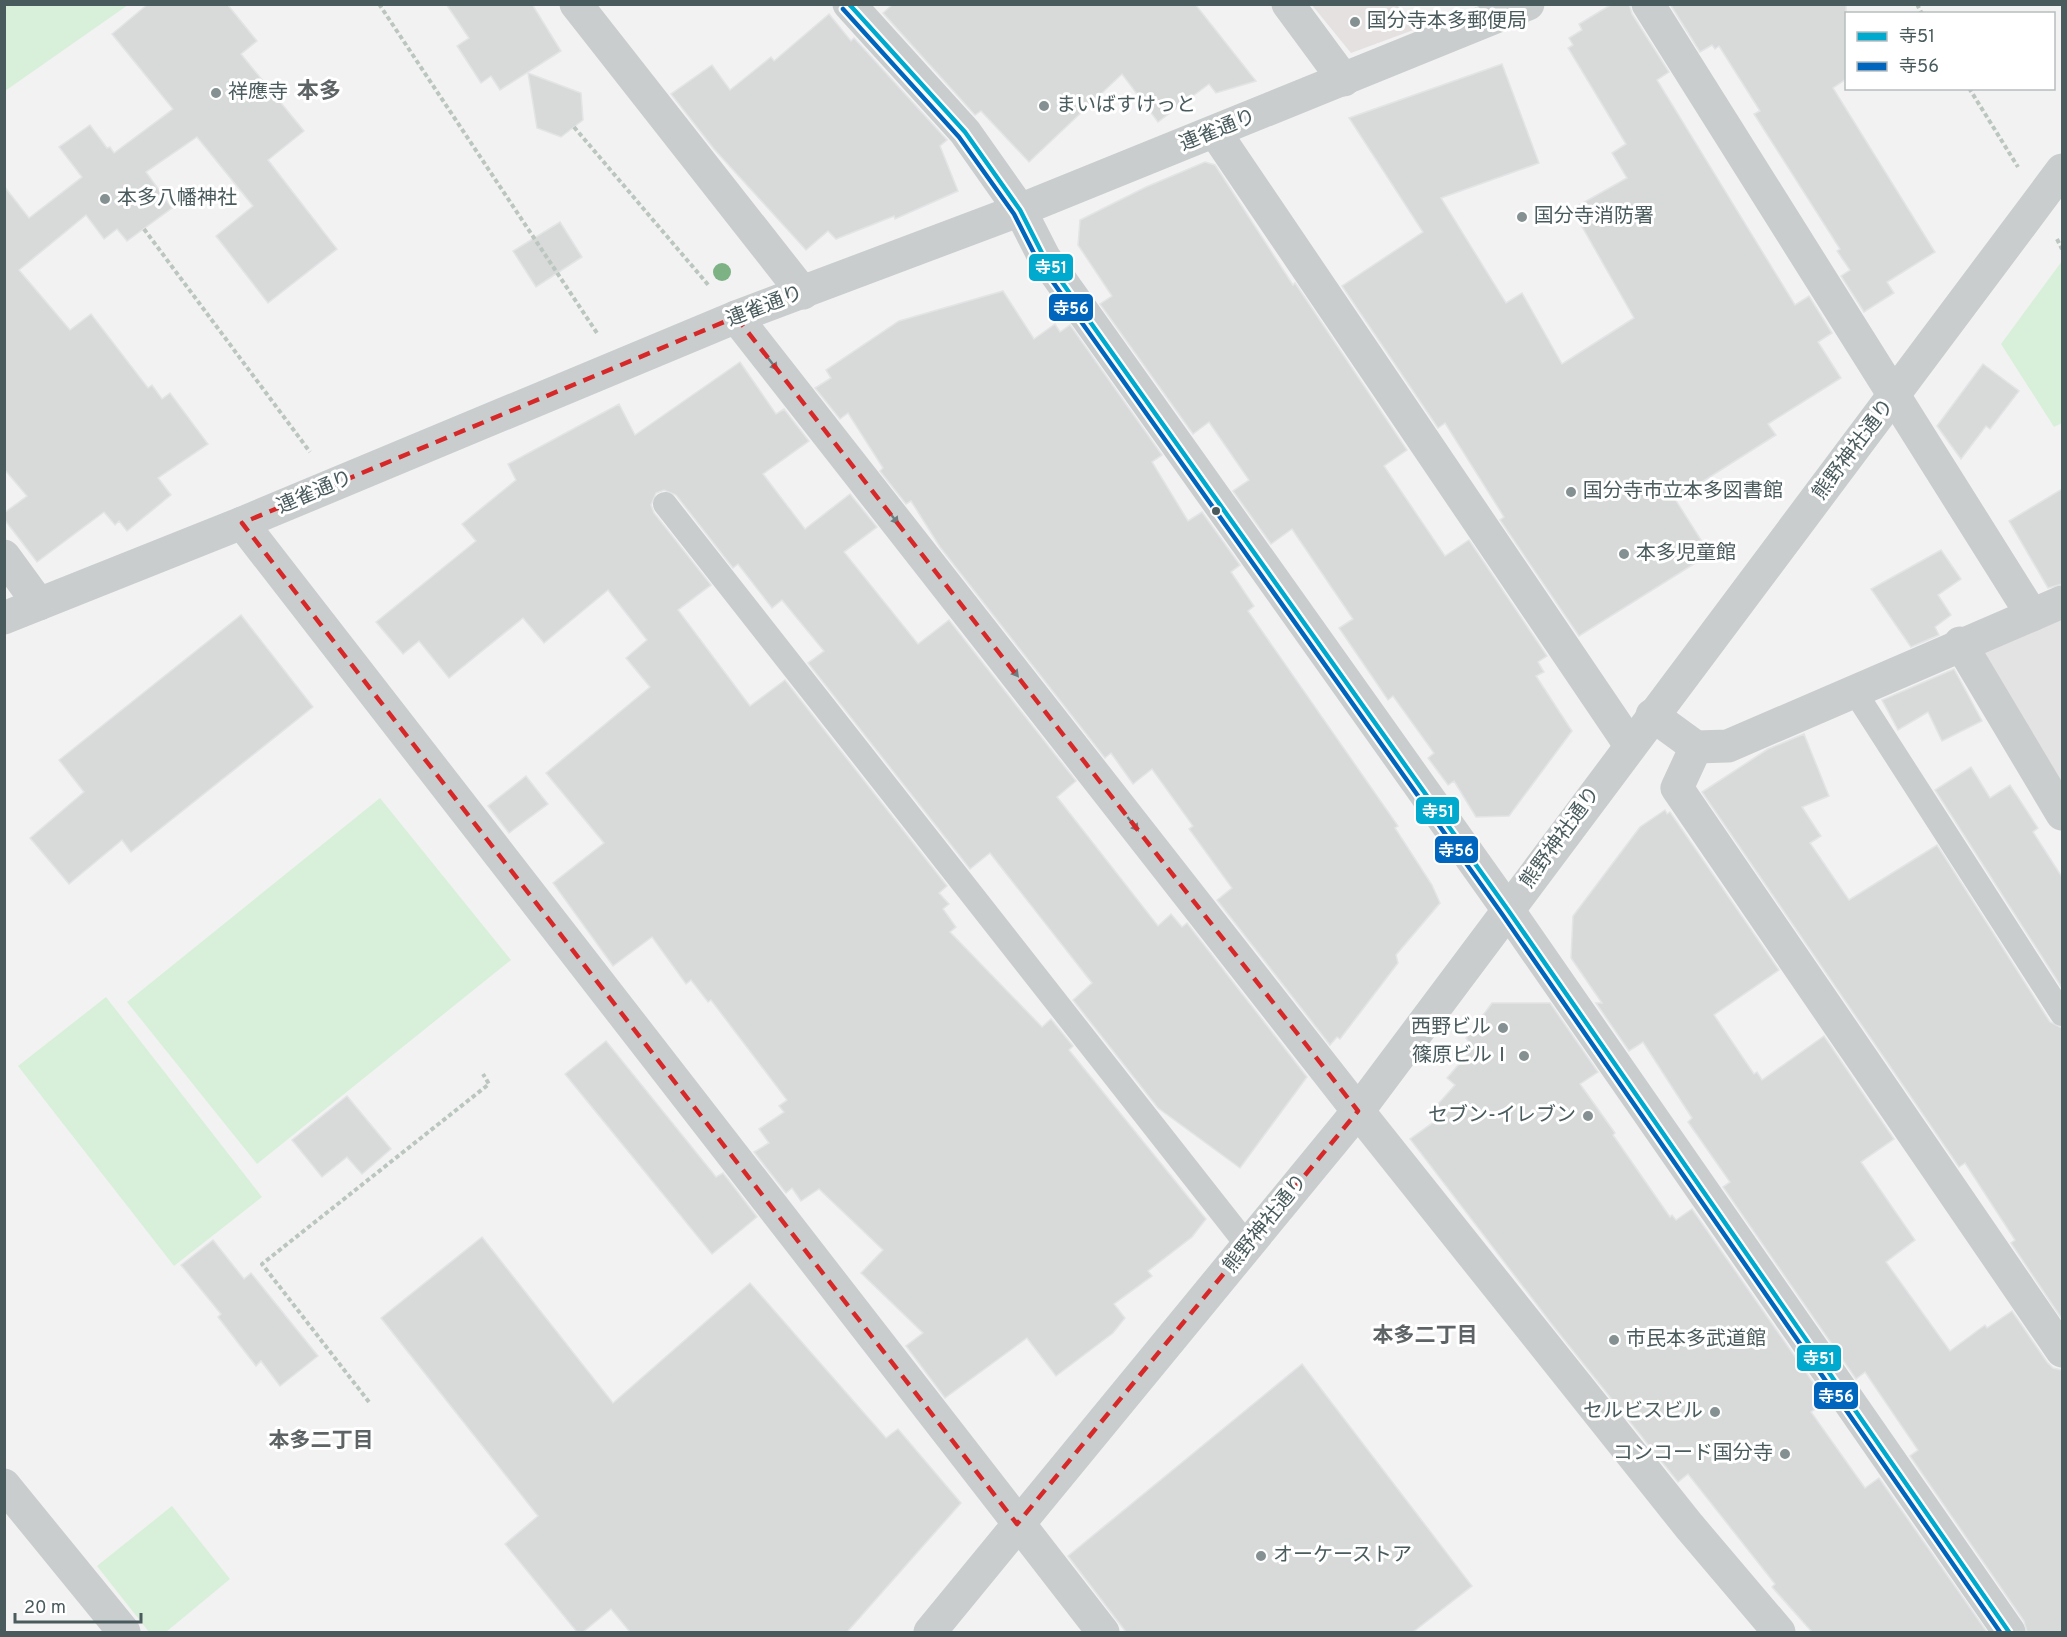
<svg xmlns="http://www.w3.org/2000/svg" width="2067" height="1637" font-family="Overpass,'Noto Sans JP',sans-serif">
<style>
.commercial{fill:#e4e1e0}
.education{fill:#e4e3e4}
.green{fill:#d8f0d9}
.building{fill:#d8dada;stroke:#e3e4e5;stroke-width:1.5}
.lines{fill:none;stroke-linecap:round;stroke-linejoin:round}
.path{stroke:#bbc6bf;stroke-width:4;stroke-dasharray:4.5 3;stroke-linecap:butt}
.service{stroke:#cacdce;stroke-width:24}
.minor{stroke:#cacdce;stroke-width:33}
.tertiary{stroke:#cacdce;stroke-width:33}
.secondary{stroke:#c9cdce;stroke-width:33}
.bus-1-casing{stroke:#fff;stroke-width:9}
.bus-2-casing{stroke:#fff;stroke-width:9}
.bus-1{stroke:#00a9ce;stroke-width:4.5}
.bus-2{stroke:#0065bd;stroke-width:4.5}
.tree{fill:#7db285}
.oneway{fill:#707d80}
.marked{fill:none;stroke:#d62828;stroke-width:4.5;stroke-dasharray:12 8;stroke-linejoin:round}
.poi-dot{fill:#859092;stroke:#fff;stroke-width:2}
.bus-dot{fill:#4a5b5e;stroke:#fff;stroke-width:2}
.labels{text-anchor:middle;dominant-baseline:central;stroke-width:6;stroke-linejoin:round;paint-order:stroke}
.poi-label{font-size:20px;fill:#4a5b5e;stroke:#fff;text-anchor:start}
.street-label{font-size:20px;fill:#4a5b5e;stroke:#fff}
.neighbourhood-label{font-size:21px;font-weight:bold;fill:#5e6466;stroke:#fff}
.quarter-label{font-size:22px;font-weight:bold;fill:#5e6466;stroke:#fff}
.line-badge{stroke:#fff;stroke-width:2}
.badge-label{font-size:16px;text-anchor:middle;font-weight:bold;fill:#fff}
</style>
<rect width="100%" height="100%" fill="#f2f2f2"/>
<path class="commercial" d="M1312,5H1397L1416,29L1351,53Z"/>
<path class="education" d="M2062,602V814L1960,643Z"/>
<g class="green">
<path d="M5,4H128V5L5,91Z"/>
<path d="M2062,261V423L2054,427L2001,344Z"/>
<path d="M380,798L511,960L257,1164L127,1002Z"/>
<path d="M106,997L262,1197L174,1266L18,1066Z"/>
<path d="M172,1506L230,1579L166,1632H149L97,1566Z"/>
</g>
<g class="building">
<path d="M148,4H227L257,41L241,54L304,131L268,160L337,249L268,303L216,236L253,206L197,137L146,172L172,208L127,241L117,229L104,239L86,215L19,270L70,330L91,314L148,388L152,385L162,399L170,393L208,444L158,478L171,495L127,531L119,521L115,525L104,512L37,562L4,519V513L27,496L4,469V186L29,218L82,177L59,147L90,125L107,148L110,147L114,153L173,109L112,34Z"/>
<path d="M446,4H532L561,51L500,90L491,76L481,83L457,46L469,38Z"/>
<path d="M893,4H1195L1256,81L1216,93L1209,84L1158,122L1122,74L1029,162L981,111L975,115L883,13Z"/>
<path d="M1612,4H1629L1632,14L1669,72L1657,80L1795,305L1809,296L1832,333L1818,342L1841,378L1768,424L1776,435L1675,499L1710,554L1579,636L1500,520L1504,517L1445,423L1438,428L1342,286L1423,232L1349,118L1502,64L1539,163L1441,198L1506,303L1522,293L1562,364L1634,318L1572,209L1627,178L1612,153L1626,144L1568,48L1573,45L1569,38L1582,30L1579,24Z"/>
<path d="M1670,4H1846V79L1833,88L1935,252L1887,282L1894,293L1864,312L1841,276L1850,270L1837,251L1840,249L1754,114L1760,111L1719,46L1715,49L1712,45L1700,52Z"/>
<path d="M829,14L851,41L854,38L947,140L940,146L958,191L895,219L894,216L836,239L828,231L806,250L714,149L671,94L712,65L730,90L771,57L774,61Z"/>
<path d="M528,73L581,93L583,120L561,137L537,128Z"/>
<path d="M1205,162L1215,165L1293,285L1295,283L1407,450L1384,466L1445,556L1469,540L1547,656L1538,662L1544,672L1536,676L1572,731L1509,816L1476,817L1454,781L1448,785L1428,758L1434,753L1393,696L1388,700L1339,628L1353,619L1292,529L1271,544L1233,491L1249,480L1209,422L1193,434L1100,304L1112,296L1078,245L1080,220L1146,187Z"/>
<path d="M560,222L582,257L536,287L513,251Z"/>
<path d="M1003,291L1034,339L1055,324L1060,332L1070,325L1162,455L1152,462L1188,521L1202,512L1240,565L1231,572L1254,606L1248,611L1398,826L1395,828L1432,885L1440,903L1396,955L1398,963L1340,1039L1337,1037L1330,1045L1217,900L1232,888L1189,829L1193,826L1152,769L1133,784L1111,753L1105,758L940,547L911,501L906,504L880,471L883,468L848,413L840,419L815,388L831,378L826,370L899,321Z"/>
<path d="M740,362L776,414L784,409L809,441L763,474L805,529L850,494L877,527L844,552L918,644L949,620L1076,781L1057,797L1158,926L1171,914L1182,927L1187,923L1307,1077L1240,1168L1158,1108L1073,1000L1092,983L990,853L970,869L808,663L824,651L782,600L772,608L738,564L733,568L676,495L664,490L656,493L651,505L654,513L711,585L678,610L750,706L785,680L947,886L939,893L949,904L943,909L956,927L950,932L1042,1027L1051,1019L1073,1046L1069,1050L1206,1219L1192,1237L1148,1271L1152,1276L1114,1304L1125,1318L1113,1333L1056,1376L1027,1338L945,1398L906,1346L923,1333L861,1273L883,1250L819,1189L801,1201L792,1188L786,1193L754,1152L769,1143L759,1129L784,1112L779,1106L787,1100L711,1000L708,1002L691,980L686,984L652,937L613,966L553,883L604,843L546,773L650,687L626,658L647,640L608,590L544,643L523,618L449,678L419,641L403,654L376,622L476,541L462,524L516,480L508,464L619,404L635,435Z"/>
<path d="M1983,364L2019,391L1990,429L1986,426L1961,459L1937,426Z"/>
<path d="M2062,489V584L2048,588L2009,521Z"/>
<path d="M1941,550L1961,579L1938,595L1951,615L1935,627L1939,635L1911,647L1871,589Z"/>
<path d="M241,615L313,707L131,852L122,840L69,884L30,838L84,792L59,760Z"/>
<path d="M1954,669L1982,721L1942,741L1928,712L1898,730L1882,700Z"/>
<path d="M1804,734L1829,796L1802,807L1821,836L1810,843L1849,900L1937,845L2050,1022L2062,1028V1319L2011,1243L2015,1240L1965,1163L1959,1167L1702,792L1768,749Z"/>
<path d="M1971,767L1990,798L2010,785L2038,828L2033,832L2062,877V988L1935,790Z"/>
<path d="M526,776L548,804L509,833L488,806Z"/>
<path d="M1665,810L1667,814L1670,812L1779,970L1714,1015L1754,1074L1757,1072L1762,1080L1824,1036L1894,1139L1861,1162L1915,1240L1886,1262L1950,1351L1985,1325L1987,1328L2012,1311L2047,1362L2053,1368L2062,1370V1632H2027L2024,1621L1910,1456L1918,1450L1865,1372L1856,1379L1723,1187L1730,1182L1688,1122L1692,1118L1643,1042L1629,1051L1596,1003H1602L1571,958L1573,916L1640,827Z"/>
<path d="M1492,1003H1550L1598,1072L1580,1084L1615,1133L1613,1135L1670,1217L1672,1215L1676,1220L1692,1209L1826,1401L1811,1412L1865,1488L1879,1478L1987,1632H1812L1772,1587L1775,1584L1688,1474L1678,1482L1554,1327L1410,1139L1435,1121L1429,1114L1455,1085L1447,1078L1473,1048L1466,1038Z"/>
<path d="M606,1041L716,1177L723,1173L757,1217L712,1254L565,1074Z"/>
<path d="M347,1096L391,1149L362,1174L347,1157L322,1177L292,1140Z"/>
<path d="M482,1237L613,1403L750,1283L886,1438L898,1429L961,1503L847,1632H630L611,1609L583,1632H577L505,1544L538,1516L381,1318Z"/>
<path d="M213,1240L244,1279L251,1273L318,1356L280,1386L261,1361L256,1366L218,1317L221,1314L181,1265Z"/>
<path d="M1302,1364L1472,1586L1413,1632H1126L1068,1556Z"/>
</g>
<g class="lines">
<g class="path">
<path d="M379,4L597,333"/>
<path d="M1917,4L1922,14"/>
<path d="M1969,88L2018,167"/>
<path d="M574,127L710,287"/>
<path d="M144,229L310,452"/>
<path d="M2057,239L2062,249"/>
<path d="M369,1402L262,1264L489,1084L483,1074"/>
</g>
<g class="service">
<path d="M665,504L1248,1246"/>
<path d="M1853,689L2062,1014"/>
</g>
<g class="minor">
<path d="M576,4L803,293"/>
<path d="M1288,4L1344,80"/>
<path d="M1648,4L2032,615"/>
<path d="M1215,132L1630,745"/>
<path d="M736,317L1358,1111L1689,1526L1779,1632"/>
<path d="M242,523L1103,1632"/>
<path d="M4,556L39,604"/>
<path d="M1960,643L2062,814"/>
<path d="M1652,715L1696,747L1728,746L2062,602"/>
<path d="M1696,747L1677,788L2062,1351"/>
<path d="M4,1485L124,1632"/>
</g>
<path class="tertiary" d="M849,4L965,132L1020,210L1044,257L1508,910L2009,1632"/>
<g class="secondary">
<path d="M4,618L242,523L736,317L1020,210L1528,4"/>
<path d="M930,1632L1358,1111L2062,170"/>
</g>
<g class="bus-1-casing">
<path id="bus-1" d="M849,4L965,132L1020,210L1044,257L1508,910L2009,1632"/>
</g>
<g class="bus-2-casing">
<path id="bus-2" d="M843,9L959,137L1014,214L1038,261L1502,914L2000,1632"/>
</g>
<use href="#bus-1" class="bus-1"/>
<use href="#bus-2" class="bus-2"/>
</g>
<circle class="tree" cx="722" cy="272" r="9"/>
<defs><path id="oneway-solid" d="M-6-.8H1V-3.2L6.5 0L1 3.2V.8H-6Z" transform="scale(1.5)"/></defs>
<g class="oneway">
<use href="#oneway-solid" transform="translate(772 363) rotate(52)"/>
<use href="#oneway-solid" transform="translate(893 517) rotate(52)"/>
<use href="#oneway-solid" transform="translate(1013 670) rotate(52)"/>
<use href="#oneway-solid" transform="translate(1133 824) rotate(52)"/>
</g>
<path class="marked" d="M736,317L1358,1111L1017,1524L242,523Z"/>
<g class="poi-dot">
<circle cx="1355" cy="22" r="6"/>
<circle cx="216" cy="93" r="6"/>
<circle cx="1044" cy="106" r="6"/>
<circle cx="105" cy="199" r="6"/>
<circle cx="1522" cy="217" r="6"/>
<circle cx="1571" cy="492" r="6"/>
<circle cx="1624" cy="554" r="6"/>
<circle cx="1503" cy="1028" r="6"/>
<circle cx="1524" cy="1056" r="6"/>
<circle cx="1588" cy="1116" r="6"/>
<circle cx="1614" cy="1340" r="6"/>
<circle cx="1715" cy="1412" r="6"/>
<circle cx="1785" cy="1454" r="6"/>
<circle cx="1261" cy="1556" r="6"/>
</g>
<circle class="bus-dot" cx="1216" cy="511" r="5"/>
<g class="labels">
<g class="poi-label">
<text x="1367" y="22">国分寺本多郵便局</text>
<text x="228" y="93">祥應寺</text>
<text x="1056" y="106">まいばすけっと</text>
<text x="117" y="199">本多八幡神社</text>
<text x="1534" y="217">国分寺消防署</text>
<text x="1583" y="492">国分寺市立本多図書館</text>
<text x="1636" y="554">本多児童館</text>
<text x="1491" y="1028" text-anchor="end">西野ビル</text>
<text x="1512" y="1056" text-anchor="end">篠原ビルⅠ</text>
<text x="1576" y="1116" text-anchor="end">セブン-イレブン</text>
<text x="1626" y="1340">市民本多武道館</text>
<text x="1703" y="1412" text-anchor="end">セルビスビル</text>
<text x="1773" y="1454" text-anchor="end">コンコード国分寺</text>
<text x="1273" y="1556">オーケーストア</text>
</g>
<g class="street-label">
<text transform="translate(1218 131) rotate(-22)">連雀通り</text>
<text transform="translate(765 307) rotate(-21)">連雀通り</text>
<text transform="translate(1854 450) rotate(-53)">熊野神社通り</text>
<text transform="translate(315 493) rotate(-23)">連雀通り</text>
<text transform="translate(1561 838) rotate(-54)">熊野神社通り</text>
<text transform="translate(1266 1224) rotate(-51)">熊野神社通り</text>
</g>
<g class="neighbourhood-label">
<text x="1425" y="1336">本多二丁目</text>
<text x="321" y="1441">本多二丁目</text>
</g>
<g class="quarter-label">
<text x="319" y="92">本多</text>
</g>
</g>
<g class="line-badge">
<rect x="1028" y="253" width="46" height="29" rx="6" fill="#00a9ce"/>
<rect x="1048" y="293" width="46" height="29" rx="6" fill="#0065bd"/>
<rect x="1415" y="796" width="45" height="29" rx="6" fill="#00a9ce"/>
<rect x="1434" y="835" width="45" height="29" rx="6" fill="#0065bd"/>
<rect x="1796" y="1344" width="46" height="28" rx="6" fill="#00a9ce"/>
<rect x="1813" y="1381" width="46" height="29" rx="6" fill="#0065bd"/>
</g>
<g class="badge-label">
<text x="1051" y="273">寺51</text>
<text x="1071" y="314">寺56</text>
<text x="1438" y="817">寺51</text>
<text x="1456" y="856">寺56</text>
<text x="1819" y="1364">寺51</text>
<text x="1836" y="1402">寺56</text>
</g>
<rect width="2067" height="1637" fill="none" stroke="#4a5b5e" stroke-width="12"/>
<rect x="1845" y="12" width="210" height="78" fill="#ffffff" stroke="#b7bdbf" stroke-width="1.5"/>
<rect x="1857" y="32" width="30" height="9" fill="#00a9ce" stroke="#b7bdbf" stroke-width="1.5"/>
<text x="1899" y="42" font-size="18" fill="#4a5b5e">寺51</text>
<rect x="1857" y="62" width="30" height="9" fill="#0065bd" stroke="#b7bdbf" stroke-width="1.5"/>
<text x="1899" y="72" font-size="18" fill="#4a5b5e">寺56</text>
<path d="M15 1613v9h126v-9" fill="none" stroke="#4a5b5e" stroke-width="3"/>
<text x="24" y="1613" font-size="18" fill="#4a5b5e" stroke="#ffffff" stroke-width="4.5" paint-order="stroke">20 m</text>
</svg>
